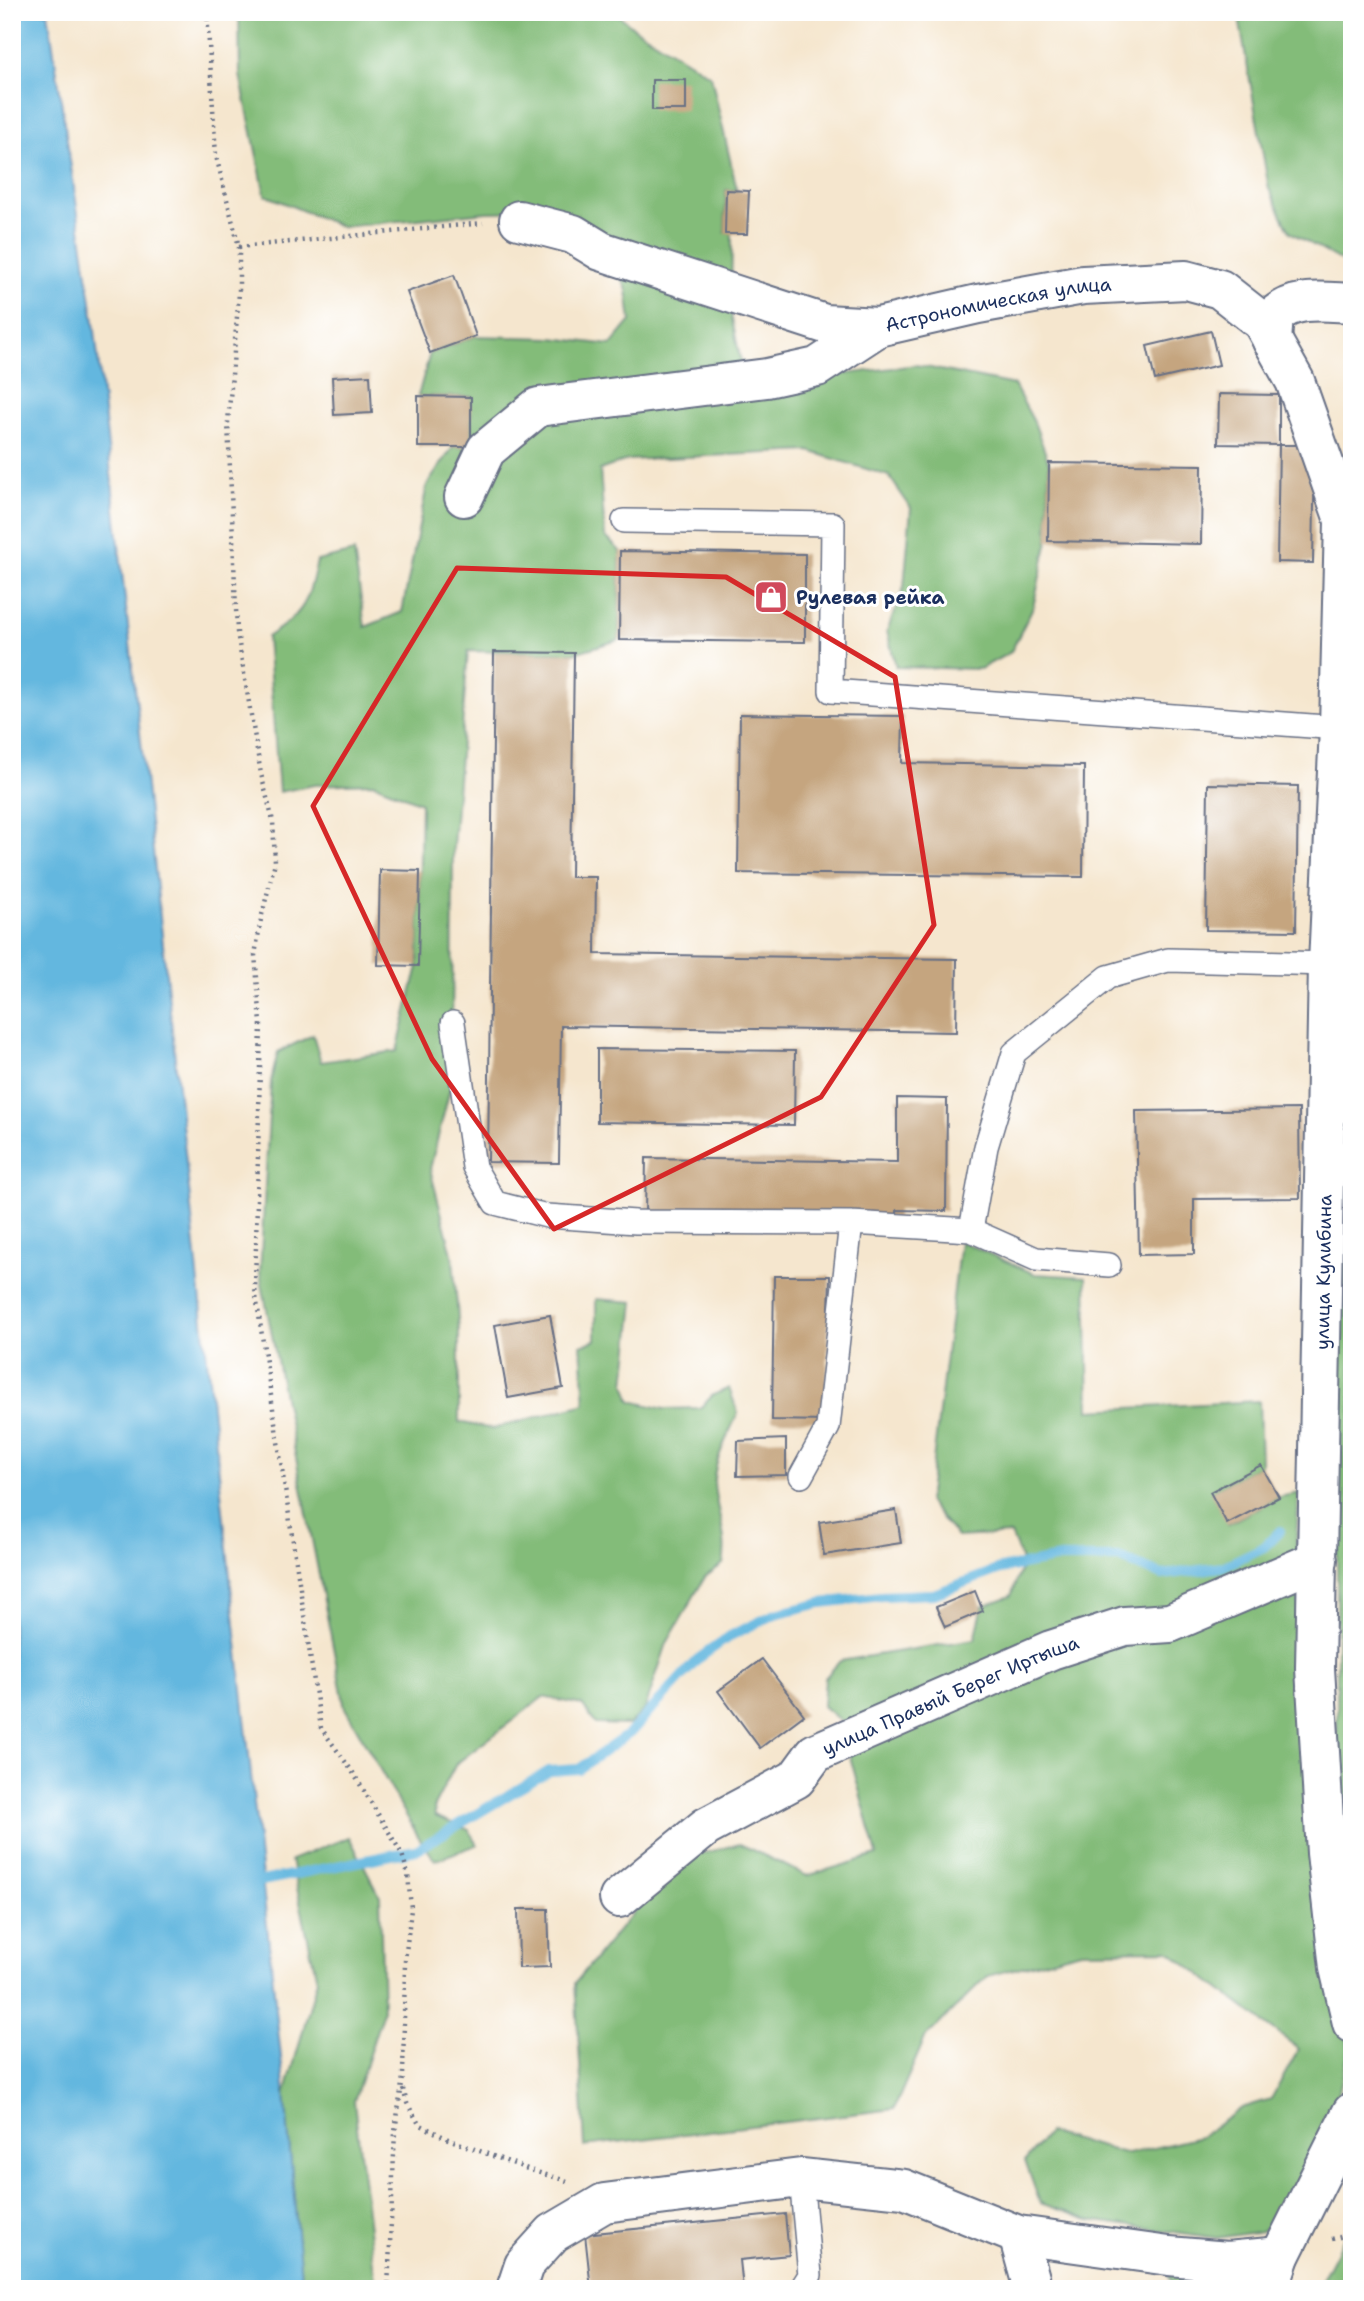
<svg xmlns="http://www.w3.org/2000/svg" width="1364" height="2301" viewBox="0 0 1364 2301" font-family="'Shantell Sans',sans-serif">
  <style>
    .forest { fill: #83bc79; stroke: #4f766c; stroke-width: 2 }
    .water { fill: #63b7df; stroke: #3f739e; stroke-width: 2 }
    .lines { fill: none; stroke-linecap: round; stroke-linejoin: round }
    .stream { stroke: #63b7df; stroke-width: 10 }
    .building { fill: #c5a57f }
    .service-casing { stroke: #676f85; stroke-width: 26 }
    .minor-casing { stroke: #676f85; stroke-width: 42 }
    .path { stroke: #676f85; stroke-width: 4.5; stroke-dasharray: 2 5; stroke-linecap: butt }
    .service { stroke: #fff; stroke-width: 23 }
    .minor { stroke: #fff; stroke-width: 38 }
    .marked { fill: none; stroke: #d62828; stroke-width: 5; stroke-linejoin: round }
    .labels { text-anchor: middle; stroke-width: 6; stroke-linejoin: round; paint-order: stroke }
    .street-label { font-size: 19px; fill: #1b2f5e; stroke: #fff }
    .poi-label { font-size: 19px; font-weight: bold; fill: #1b2f5e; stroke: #fff; text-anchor: start }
  </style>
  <rect width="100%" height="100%" fill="#fff"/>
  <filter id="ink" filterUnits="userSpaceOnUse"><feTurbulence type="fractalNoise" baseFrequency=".0143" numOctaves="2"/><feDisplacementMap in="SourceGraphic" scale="14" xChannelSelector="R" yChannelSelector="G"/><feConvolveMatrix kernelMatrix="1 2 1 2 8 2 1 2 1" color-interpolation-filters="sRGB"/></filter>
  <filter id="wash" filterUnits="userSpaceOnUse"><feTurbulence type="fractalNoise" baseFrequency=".00686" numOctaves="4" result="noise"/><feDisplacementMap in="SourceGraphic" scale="28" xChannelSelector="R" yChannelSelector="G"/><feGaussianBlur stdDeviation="1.57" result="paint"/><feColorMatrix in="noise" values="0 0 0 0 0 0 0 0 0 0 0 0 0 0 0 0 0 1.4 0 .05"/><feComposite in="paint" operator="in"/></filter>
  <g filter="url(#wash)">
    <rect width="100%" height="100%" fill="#f5e6ce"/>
    <!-- forest -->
    <path class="forest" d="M239 12H615L633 27 711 76 737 190H726L725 233 732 234 731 314 740 358 759 385 916 365 1014 385 1034 422 1049 463 1048 541 1033 607 1011 652 980 669 896 667 887 631 904 587 911 508 889 476 809 451 627 460 600 470 605 536 620 551 619 640 574 653 468 651 453 846 452 1081 430 1169 453 1258 459 1330V1422L492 1429 585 1404 581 1345 596 1340V1299L634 1302 625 1384 631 1401 664 1409 700 1408 713 1395 729 1388 738 1413C730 1431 713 1463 714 1482 715 1511 729 1534 723 1564L705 1577 667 1643 645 1709 629 1725 596 1724 582 1705 543 1697 456 1764 434 1806 435 1816 469 1830 477 1845 435 1860 418 1836 345 1708 260 1274 271 1081 278 1052 313 1035 321 1062 397 1051 418 966 421 803 373 783 314 785 279 792 267 637C305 612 307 605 317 561L354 552 365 627 402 612 427 485 453 447H471V397L418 396 430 353 476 336 552 338 611 345 631 321 627 290 604 239 553 211 486 212 342 227 265 195 240 75Z
      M1238 12H1352V263H1345L1290 232 1269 189Z
      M1352 846V1962L1337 1872V1426Z
      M960 1241 1035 1274 1086 1277 1089 1410 1259 1401 1261 1465 1211 1492 1228 1524 1279 1497 1299 1493 1296 1540 1312 1856 1349 2049 1324 2155 1296 2199 1262 2231 1217 2238 1089 2220 1040 2203 1025 2161 1048 2133 1128 2154 1200 2137 1242 2108 1271 2099 1299 2049 1168 1950 1081 1951 988 1976 925 2038 894 2109 585 2146 575 1983 642 1902 668 1862 740 1844 807 1876 877 1855 848 1749 844 1724 823 1706 825 1678 840 1661 975 1639 983 1606 1011 1596 1023 1563 1011 1534 957 1537 928 1502Z
      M349 1837 380 1896 383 2011 354 2101 376 2289H302L285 2095 317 1980 291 1860Z
      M1352 2222V2289H1317Z
      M1167 2271 1232 2274 1250 2282 1252 2289H1176Z"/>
    <!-- water -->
    <path class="water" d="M12 12H48L94 322 150 822 285 2095 302 2289H12Z"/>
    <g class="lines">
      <!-- stream -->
      <path class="stream" d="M262 1881 416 1850 549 1771 579 1769 630 1733 698 1659 730 1636 775 1614 821 1603 881 1596 934 1594 1000 1569 1060 1558H1119L1162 1575 1222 1567 1264 1547 1280 1531"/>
    </g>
    <g id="blocks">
      <!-- building -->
      <path class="building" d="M652 80H686V110H652Z
        M726 190 749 191 747 234H725Z
        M454 275 476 336 430 353 407 292Z
        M1211 331 1219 365 1155 380 1147 346Z
        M370 375 372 413 334 415 332 377Z
        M1219 394 1279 395V445L1218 444Z
        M418 396 471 397V447H418Z
        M1279 445H1315L1313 563 1277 562Z
        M1049 463 1202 465 1201 544 1048 541Z
        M620 551 805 554V642L619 640Z
        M494 652 574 653 571 877H596L595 954 957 959 956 1032 561 1026 559 1163 488 1162Z
        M740 714 903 716 902 763 1084 766 1083 877 738 873Z
        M1208 784 1298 786 1296 931 1206 930Z
        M380 870 420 871 418 966 378 965Z
        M597 1049 795 1051 794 1125 597 1122Z
        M897 1098 947 1099 946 1211 897 1210V1218L645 1215 646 1158 897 1162Z
        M1299 1109 1300 1198 1194 1199V1254L1139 1255 1136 1111Z
        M774 1276H830L826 1421 772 1420Z
        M550 1315 563 1388 508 1398 495 1325Z
        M786 1439V1475L737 1476 738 1441Z
        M1261 1465 1279 1497 1227 1524 1210 1492Z
        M896 1510 901 1543 824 1555 819 1522Z
        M975 1591 983 1611 945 1627 936 1607Z
        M762 1659 804 1715 760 1748 718 1691Z
        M518 1909H548L550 1967 519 1968Z
        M785 2214 789 2255 740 2260 743 2289H591L585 2234Z"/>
    </g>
  </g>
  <g filter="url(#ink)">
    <use href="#blocks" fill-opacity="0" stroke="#676f85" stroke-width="2"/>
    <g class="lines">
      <!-- service casing -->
      <g class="service-casing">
        <path id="service" d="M624 521 833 524 831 691 1339 728
          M453 1023 474 1167 495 1203 547 1216 636 1222 851 1223 971 1230 986 1147 1014 1053 1108 977 1168 960 1328 964
          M971 1230 1036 1259 1109 1265
          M801 1476 828 1427 851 1223
          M801 2178 810 2275 801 2289"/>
      </g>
      <!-- minor casing -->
      <g class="minor-casing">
        <g id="minor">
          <path id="s1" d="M519 220 573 234 601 251 825 324 878 327 978 304 1083 285 1186 280 1220 289 1262 322 1295 381 1344 520 1352 523"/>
          <path d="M1272 341 1274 316C1296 296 1325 302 1352 303"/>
          <path d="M464 497 486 450 538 407 767 378 817 367 878 327"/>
          <path d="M1344 520 1339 728 1328 964 1315 1668 1326 1853 1339 1968 1352 2023"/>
          <path id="s2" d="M619 1898 706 1827 796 1779 815 1753 1051 1650 1125 1626 1170 1623 1318 1560"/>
          <path d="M1018 2235 1033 2289"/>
          <path d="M516 2289 524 2265 553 2233 604 2203 801 2178 904 2189 1018 2235 1169 2256 1228 2261 1280 2256"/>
          <path d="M1269 2289 1280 2256 1352 2112"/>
        </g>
      </g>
      <!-- path -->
      <path class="path" d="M207 12 216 156 239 247V293L228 422 237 632 261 774 273 821 275 862 261 919 255 955 261 1023 255 1289 321 1728 352 1771 402 1854 408 1874 411 1909 405 1961 403 2077 395 2131 388 2289
        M239 247 483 223
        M403 2089 407 2103 419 2124 448 2139 530 2170 567 2181
        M1332 2239 1352 2234"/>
      <!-- service -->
      <use href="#service" class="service"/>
      <!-- minor -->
      <use href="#minor" class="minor"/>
    </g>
  </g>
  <!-- marked area -->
  <path class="marked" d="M457 568 726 577 895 677 934 925 821 1097 554 1229 432 1059 313 806Z"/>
  <!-- icons -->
  <defs>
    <g id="shop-square" transform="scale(1.75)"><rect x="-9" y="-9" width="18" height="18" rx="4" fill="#d1495b" stroke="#fff"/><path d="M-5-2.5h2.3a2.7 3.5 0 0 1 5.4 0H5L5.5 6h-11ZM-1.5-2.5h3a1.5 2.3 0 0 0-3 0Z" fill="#fff"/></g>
  </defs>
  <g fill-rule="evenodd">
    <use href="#shop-square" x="771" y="597"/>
  </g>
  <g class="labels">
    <!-- street labels -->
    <g class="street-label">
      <text dy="7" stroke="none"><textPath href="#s1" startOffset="500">Астрономическая улица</textPath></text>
      <text transform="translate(1323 1272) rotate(-89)" y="7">улица Кулибина</text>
      <text dy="7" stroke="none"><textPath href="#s2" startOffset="394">улица Правый Берег Иртыша</textPath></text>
    </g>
    <!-- poi labels -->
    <g class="poi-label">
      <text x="796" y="604">Рулевая рейка</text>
    </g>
  </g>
  <!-- margin -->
  <rect width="1364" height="2301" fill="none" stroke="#fff" stroke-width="42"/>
</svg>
